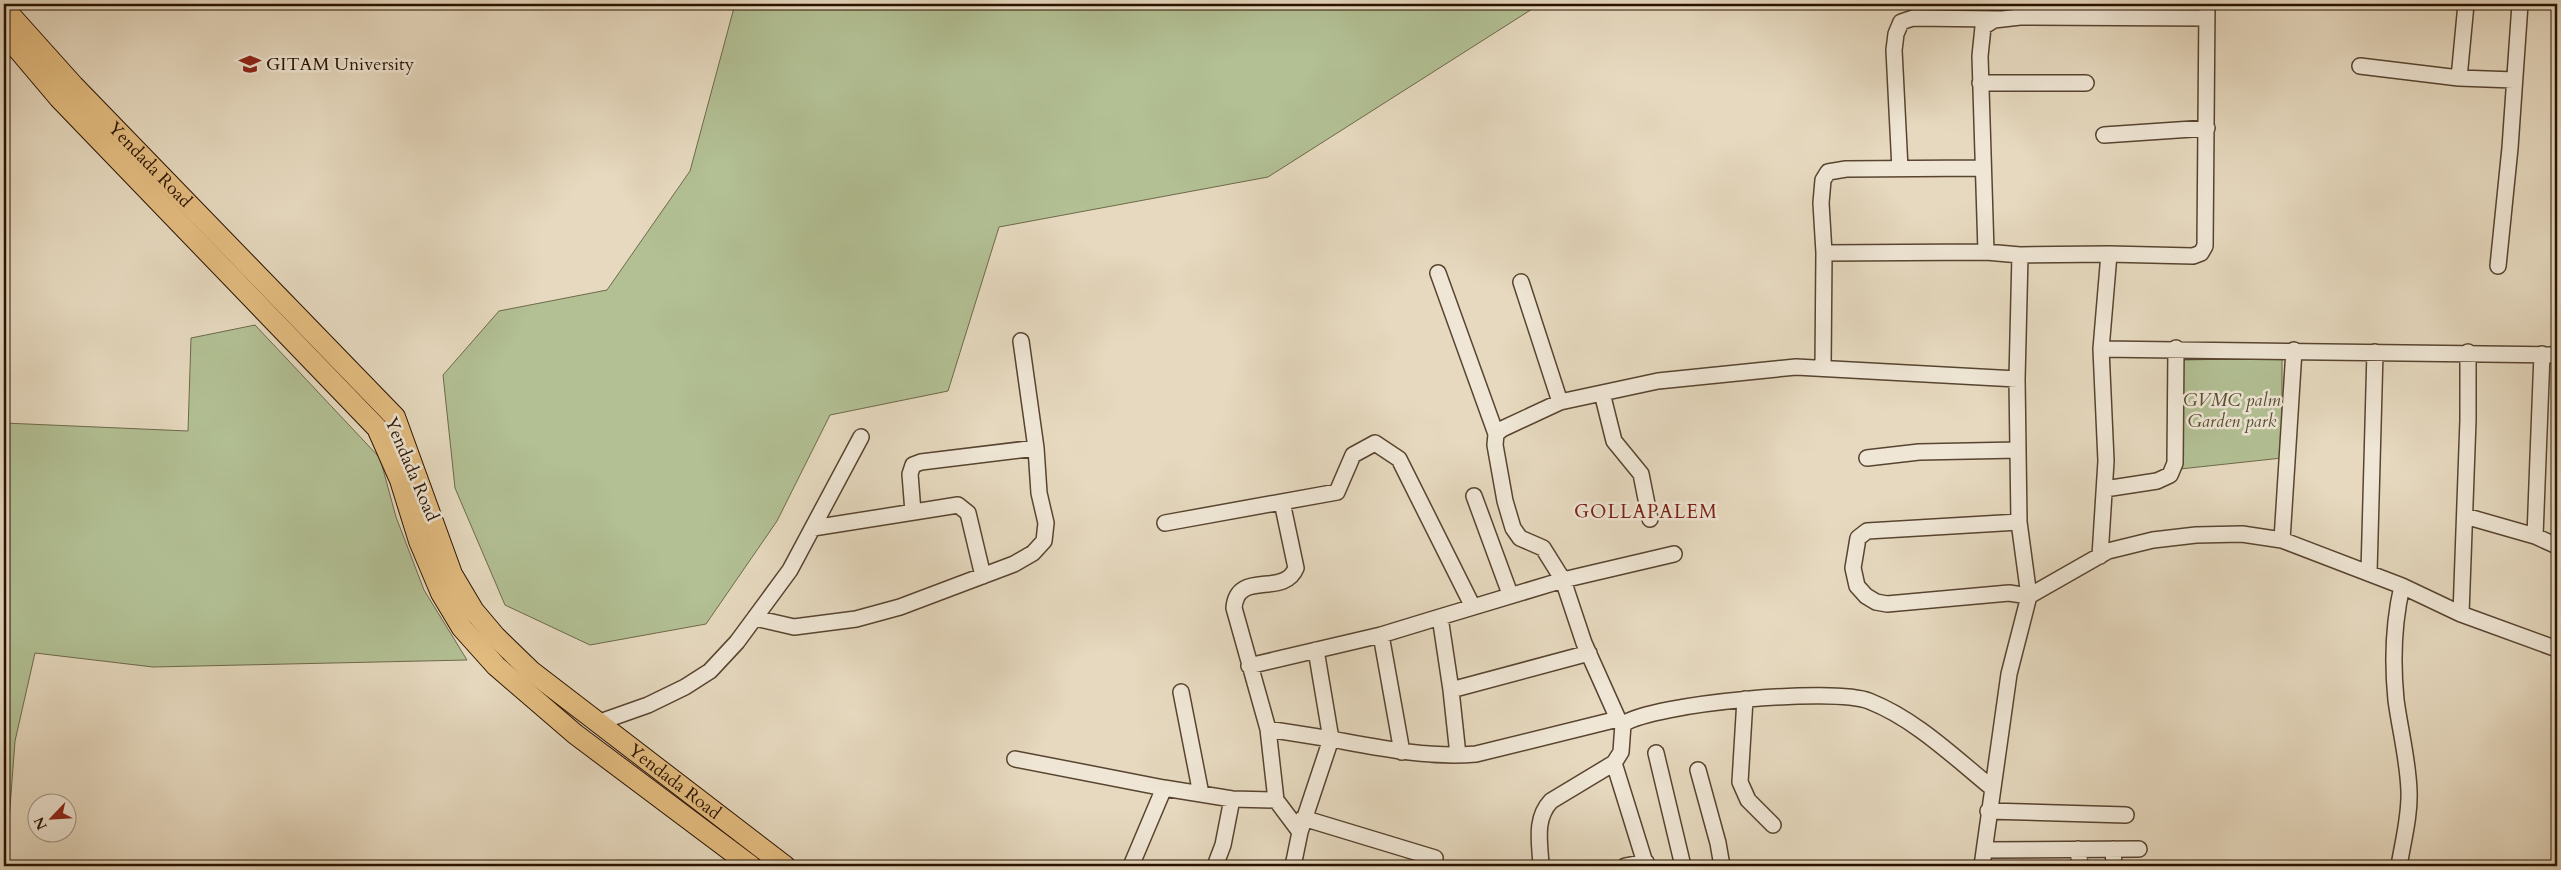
<svg xmlns="http://www.w3.org/2000/svg" width="2561" height="870" viewBox="0 0 2561 870" font-family="Cardo,serif">
  <style>
    .green { fill: #b2c094; stroke: #6d694a }
    .lines { fill: none; stroke-linecap: round; stroke-linejoin: round }
    .minor-casing { stroke: #584430; stroke-width: 18 }
    .major-casing { stroke: #281200; stroke-width: 22 }
    .minor { stroke: #efe6d5; stroke-width: 15 }
    .major { stroke: #e3bc80; stroke-width: 20 }
    .labels { text-anchor: middle; stroke-width: 5; stroke-linejoin: round; paint-order: stroke }
    .poi-label { font-size: 18px; fill: #281200; stroke: #efe6d5; text-anchor: start }
    .street-label { font-size: 18px; fill: #281200; stroke: #efe6d5 }
    .park-label { font-size: 18px; font-style: italic; fill: #584f34; stroke: #efe6d5 }
    .neighbourhood-label { font-size: 19px; letter-spacing: 1px; fill: #7a1f14; stroke: #efe6d5 }
  </style>
  <rect width="100%" height="100%" fill="#e6d9bf"/>
  <filter id="stains"><feTurbulence type="fractalNoise" baseFrequency=".004" numOctaves="4"/><feColorMatrix values="0 0 0 0 .2 0 0 0 0 .09 0 0 0 0 .02 0 0 0 .5 -.17"/></filter>
  <radialGradient id="worn" r=".72"><stop offset=".6" stop-color="#630" stop-opacity="0"/><stop offset="1" stop-color="#630" stop-opacity=".3"/></radialGradient>
  <!-- green -->
  <path class="green" d="M735 4H1540L1268 177 999 227 948 391 830 415 777 521 706 624 590 645 505 605 455 488 443 375 499 311 607 290 690 171Z
    M255 325 380 458 396 517 424 590 467 660 153 667 35 653 15 741 9 821 4 822V423L188 431 191 338Z
    M2282 358V458L2180 469 2183 360Z"/>
  <g class="lines">
    <!-- minor casing -->
    <g class="minor-casing">
      <path id="minor" d="M2207 4 2205 246 2201 253 2193 256 2109 254 2101 349 2557 355
        M2360 66 2459 78 2514 80
        M2459 78 2466 4
        M1980 83H2086
        M2104 135 2207 128
        M1900 169 1894 50 1896 34 1901 22 1913 18 1998 19
        M1986 252 1980 56 1983 27 1994 20 2020 17 2206 18
        M1824 253 1986 252 2020 255
        M2498 266 2510 148 2520 4
        M1438 273 1496 434
        M1521 282 1560 402
        M1823 368 1824 253 1821 203 1823 180 1828 172 1846 169 1983 168
        M1602 393 1614 441 1641 474 1650 519
        M1867 458 1919 452 2018 450
        M2105 489 2157 481 2170 475 2175 463 2176 348
        M1474 496 1510 594
        M1282 502 1296 568C1284 598 1237 569 1234 608L1268 729 1276 800 1300 832 1293 866
        M913 512 910 474 913 465 921 462 1036 448
        M2465 516 2535 536 2557 546
        M2019 522 1867 531 1858 538 1853 568 1857 586 1866 596 1876 602 1887 604 2009 593 2029 596 2019 522 2017 379 2020 255 2109 254
        M1165 523 1337 492 1353 455 1375 443 1399 459 1472 605
        M813 528 958 505 968 513 983 576
        M2535 536 2542 354
        M2282 540 2294 350
        M2100 556 2106 461 2101 349
        M2369 573 2375 352
        M2461 614 2468 420V352
        M755 618 794 627 856 619 900 607 1014 564 1033 553 1044 541 1046 523 1039 493 1036 448 1021 341
        M1316 650 1331 739C1380 748 1427 758 1476 754L1618 719
        M1249 666 1381 635
        M1451 690 1589 653
        M1181 692 1201 794
        M1745 699 1740 782 1748 800 1773 825
        M597 723 648 705 685 687 710 671 737 642 790 570 861 437
        M1623 724 1618 719 1584 643 1563 580 1543 548 1520 538 1513 528 1505 501 1495 445 1496 434 1502 429 1560 402 1658 381 1796 367 2017 379
        M1268 729 1331 739 1300 832
        M1402 752 1381 635 1440 617
        M1656 753 1683 866
        M1458 755 1451 690 1440 617 1563 580 1674 554
        M1015 759 1164 788
        M1614 763 1646 866
        M1698 770 1718 843 1722 866
        M1988 811 2126 815
        M1303 818 1435 858
        M2078 849 2080 866
        M2113 849 2114 866
        M1985 850 2139 849
        M1131 866 1164 788 1232 799 1276 800
        M1215 866 1223 845 1232 799
        M1541 866C1540 843 1534 819 1551 801L1614 763 1621 752 1623 724C1655 703 1834 687 1869 701 1915 719 1954 757 1992 788
        M1625 866 1646 862
        M1982 866 2009 674 2029 596 2108 551 2153 540 2196 535 2242 534 2282 540 2402 586 2461 614 2557 649
        M2399 866C2403 841 2410 816 2409 791 2408 760 2400 730 2396 700 2392 660 2393 625 2402 586"/>
    </g>
    <!-- major casing -->
    <g class="major-casing">
      <g id="major">
        <path id="s1" d="M4 8 74 86 395 417 452 574 474 611 496 637 531 671 785 866"/>
        <path d="M4 33 59 98 377 428 400 480 419 541 441 593 462 628 496 666 575 734 751 866"/>
      </g>
    </g>
    <!-- minor -->
    <use href="#minor" class="minor"/>
    <!-- major -->
    <use href="#major" class="major"/>
  </g>
  <!-- icons -->
  <defs>
    <g id="university-bare" transform="scale(1.725)"><path d="M0-5L7-2L0 1L-7-2ZM-4 1L0 2.5L4 1V4Q0 6-4 4Z" fill="#8f2418" stroke="#efe6d5" stroke-width="2.5" paint-order="stroke"/></g>
  </defs>
  <g fill-rule="evenodd">
    <use href="#university-bare" x="250" y="64"/>
  </g>
  <g class="labels">
    <!-- poi labels -->
    <g class="poi-label">
      <text x="266" y="70">GITAM University</text>
    </g>
    <!-- street labels -->
    <g class="street-label">
      <text dy="6" stroke="none"><textPath href="#s1" startOffset="214">Yendada Road</textPath></text>
      <text transform="translate(412 469) rotate(67)" y="6">Yendada Road</text>
      <text dy="6" stroke="none"><textPath href="#s1" startOffset="1040">Yendada Road</textPath></text>
    </g>
    <!-- park labels -->
    <g class="park-label">
      <text x="2232" y="406">GVMC palm<tspan x="2232" dy="21">Garden park</tspan></text>
    </g>
    <!-- neighbourhood labels -->
    <g class="neighbourhood-label">
      <text x="1646" y="518">GOLLAPALEM</text>
    </g>
  </g>
  <!-- margin -->
  <rect width="2561" height="870" fill="none" stroke="#e6d9bf" stroke-width="20"/>
  <rect x="5" y="5" width="2551" height="860" fill="none" stroke="#281200" stroke-width="2.5"/>
  <rect x="10" y="10" width="2541" height="850" fill="none" stroke="#281200"/>
  <!-- north arrow -->
  <g transform="translate(52 818) rotate(245)"><circle r="24" fill="#efe6d5" stroke="#9f9180"/>
  <path d="M0-4L9 19L0 12L-9 19Z" fill="#8f2418"/>
  <text y="-8" font-size="14" font-weight="bold" text-anchor="middle" fill="#281200">N</text>
  </g>
  <rect width="100%" height="100%" filter="url(#stains)"/>
  <rect width="100%" height="100%" fill="url(#worn)"/>
</svg>
